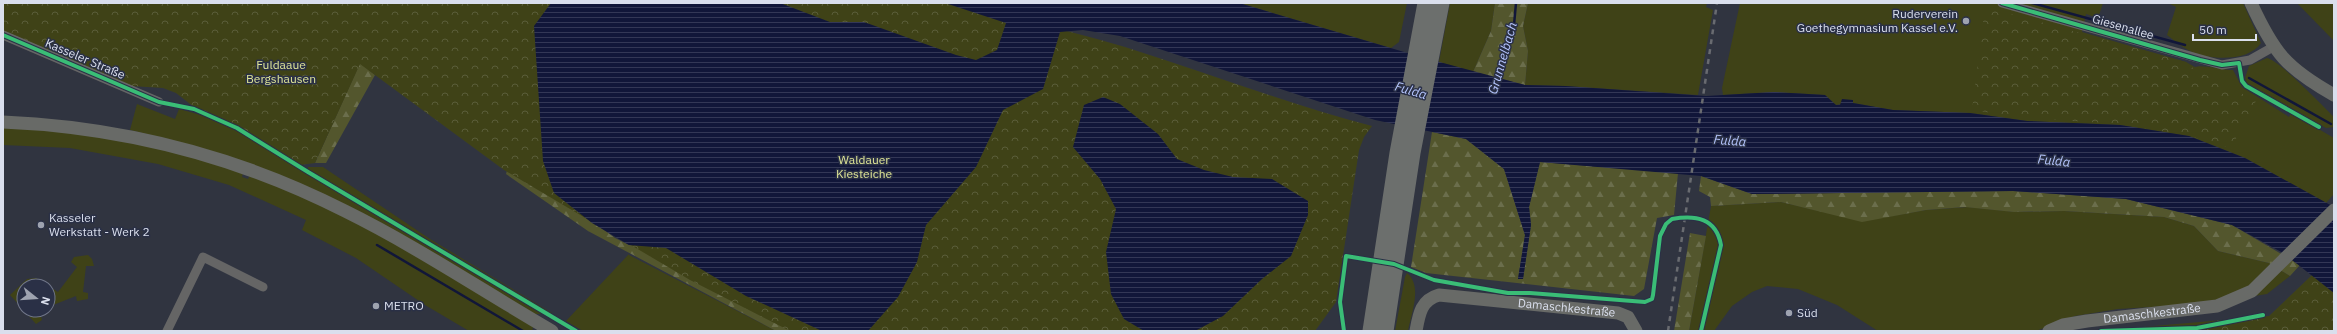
<svg xmlns="http://www.w3.org/2000/svg" width="2337" height="334" viewBox="0 0 2337 334" font-family="'IBM Plex Sans',sans-serif">
  <style>
    .grass { fill: #3f4217 }
    .forest { fill: url(#forest-firs) }
    .park { fill: url(#park-crowns) }
    .water { fill: url(#water-rules) }
    .lines { fill: none; stroke-linecap: round; stroke-linejoin: round }
    .stream { stroke: #111639; stroke-width: 2.5 }
    .street { stroke: #656565; stroke-width: 9 }
    .secondary { stroke: #686a67; stroke-width: 13 }
    .highway { stroke: #6c6f6d; stroke-width: 17 }
    .rail { stroke: #696b70; stroke-width: 2.5; stroke-dasharray: 5 5; stroke-linecap: butt }
    .cycleway-casing { stroke: #2a3046; stroke-width: 6 }
    .cycleway { stroke: #3abd76; stroke-width: 4 }
    .poi-dot { fill: #9ea3b0; stroke: #2a3046; stroke-width: 1.5 }
    .labels { text-anchor: middle; stroke-width: 3; stroke-linejoin: round; paint-order: stroke }
    .poi-label { font-size: 12px; fill: #dadfed; stroke: #2a3046; text-anchor: start }
    .street-label { font-size: 12px; fill: #dadfed; stroke: #2a3046 }
    .park-label { font-size: 12px; fill: #dfe596; stroke: #2a3046 }
    .water-label { font-size: 13px; font-style: italic; fill: #b5c5fd; stroke: #2a3046 }
  </style>
  <defs>
    <pattern id="forest-firs" width="22" height="20" patternUnits="userSpaceOnUse"><rect width="22" height="20" fill="#53562d"/><path d="M5 1l3.5 6h-7zM16 11l3.5 6h-7z" fill="#6b6e4c"/></pattern>
    <pattern id="park-crowns" width="20" height="18" patternUnits="userSpaceOnUse"><rect width="20" height="18" fill="#3f4217"/><path d="M2 6a3 3 0 1 1 6 0M12 15a3 3 0 1 1 6 0" fill="none" stroke="#5a5d39"/></pattern>
    <pattern id="water-rules" width="6" height="5" patternUnits="userSpaceOnUse"><rect width="6" height="5" fill="#111639"/><path d="M0 2.5h6" fill="none" stroke="#333756"/></pattern>
  </defs>
  <rect width="100%" height="100%" fill="#303440"/>
  <!-- grass -->
  <path class="grass" d="M1239 3H1407L1399 42 1391 48Z
    M1450 3H1495L1491 31 1473 72 1439 62Z
    M1528 3H1707L1706 7 1713 10 1698 95 1565 86 1525 85 1528 51 1523 26Z
    M1740 3H2103L2098 18 2086 14 2082 32 2186 62 2195 67C2203 64 2223 70 2233 70L2242 87 2289 117 2291 113 2334 138V194L2326 203 2245 158 2189 136 2120 125 2027 121 1970 113 1893 110 1853 103V101L1836 105 1825 95 1774 92 1723 95 1722 88Z
    M2168 3H2243L2261 43C2248 63 2206 60 2188 50 2180 46 2174 40 2167 35L2176 7Z
    M2297 3H2334V41Z
    M2267 58C2279 60 2323 106 2334 117V127L2326 128 2247 83 2245 78 2249 66Z
    M137 104 175 119 179 109 212 118 236 130 544 314H534L374 220 171 140 130 130Z
    M3 127 69 132 170 150 243 173 242 177 248 179 250 175C351 210 442 272 534 326L532 329 535 331H469L425 305 356 258 302 230 306 220 229 185 158 164 70 148 3 145Z
    M308 167H323L430 239 552 313 550 314 308 170Z
    M1781 202 1862 221 1926 210 1968 207 2016 212 2064 211 2164 217 2194 226 2218 251 2269 263 2290 276 2267 294 2202 304 2118 309 2075 316 2036 331H1878L1837 305 1798 289 1767 286 1752 292 1732 306 1714 331H1689L1711 206Z
    M629 254V255L776 331H583L566 321Z
    M88 255 92 259 94 266H86L83 292 88 293V299L77 301 76 296 48 307V286H24V310H39L42 320 36 324 10 295 27 279 36 278 58 292 77 267 71 262 74 257Z
    M1407 273C1423 286 1411 314 1408 331H1395L1405 277Z"/>
  <!-- forest -->
  <path class="forest" d="M1495 3H1528L1523 26 1528 51 1525 85 1473 72 1491 31Z
    M360 63 375 75 326 163H315Z
    M1432 132 1466 139 1504 169 1525 235 1518 279H1523L1531 225 1529 207 1540 162 1678 173 1674 215 1657 218 1644 289 1634 296 1426 273 1411 267Z
    M516 139 554 193 615 238 629 245 666 248 822 331H776L588 231 506 174Z
    M1701 176 1752 194 2013 191 2126 199 2232 225 2300 265 2290 276 2269 263 2218 251 2194 226 2164 217 2064 211 2014 212 1965 207 1926 210 1862 222 1781 202 1711 206 1710 197 1699 191Z
    M1690 233 1706 236 1689 331H1674Z"/>
  <!-- park -->
  <path class="park" d="M3 3H964C1017 20 1072 31 1125 47 1208 73 1288 104 1372 126L1364 137 1359 150 1336 302 1315 331H790L690 280 504 170 360 64 315 163 300 165 238 126 194 107 176 93 163 88 131 86 3 31Z
    M1985 7 2186 62 2194 69 2256 101 2231 148 2189 136 2120 124 2027 118 1972 110Z
    M2312 275 2334 293V331H2096L2269 316Z"/>
  <!-- water -->
  <path class="water" d="M551 3H780L830 22H864L956 55 976 60 997 50 1006 23 945 3H1239L1421 57 1525 85 1565 86 1706 96 1774 92 1825 95 1836 105H1840L1842 99 1853 100V103L1893 110 1970 113 2027 121 2120 125 2189 136 2245 158 2334 207V293L2283 253 2232 225 2126 199 2013 191 1752 194 1701 176 1540 162 1529 207 1531 225 1523 279H1518L1525 235 1504 169 1466 139 1375 120 1120 36 1083 30 1060 32 1043 89 1003 110 976 167 926 225 917 262 898 297 868 331H822L746 296 666 248 629 245 592 223 554 193 543 161 534 26Z
    M1103 97 1120 104 1158 134 1177 159 1204 170 1233 177 1272 179 1308 201V215L1291 256 1262 279 1223 316 1195 331H1144L1124 319 1111 294 1106 252 1116 209 1100 179 1073 147 1084 105Z"/>
  <g class="lines">
    <!-- stream -->
    <path class="stream" d="M2032 3 2185 45
      M2249 78 2331 124
      M1496 80 1514 25 1516 3
      M377 245 523 331"/>
    <!-- street -->
    <path class="street" d="M2002 3 2222 65 2250 60 2273 47
      M3 35 159 102
      M167 331 203 257 263 287"/>
    <!-- secondary -->
    <g class="secondary">
      <path d="M2251 3C2274 53 2286 68 2334 95"/>
      <path d="M3 122C122 127 239 157 345 211 416 246 483 291 552 331"/>
      <path id="s1" d="M1416 331C1419 314 1421 300 1439 295L1618 313 1628 317 1636 331"/>
      <path id="s2" d="M2049 331 2063 325 2087 321 2217 306 2252 291 2334 210"/>
    </g>
    <!-- highway -->
    <path class="highway" d="M1371 331 1398 153 1426 3
      M1385 331 1412 153 1441 3"/>
    <!-- rail -->
    <path class="rail" d="M1668 331 1717 3"/>
    <!-- cycleway casing -->
    <g class="cycleway-casing">
      <path id="cycleway" d="M2002 3 2200 60 2222 65 2239 63 2242 81 2246 86 2319 127
        M3 35 159 102 194 109 237 128 308 172 576 331
        M1344 331 1340 302 1346 256 1394 264 1434 280 1508 293H1530L1645 302 1652 299 1653 295 1660 236 1666 224 1672 219C1696 215 1716 218 1721 245L1701 331
        M2101 331 2197 328 2263 315"/>
    </g>
    <!-- cycleway -->
    <use href="#cycleway" class="cycleway"/>
  </g>
  <!-- markers -->
  <g class="poi-dot">
    <circle cx="1966" cy="21" r="4"/>
    <circle cx="41" cy="225" r="4"/>
    <circle cx="376" cy="306" r="4"/>
    <circle cx="1789" cy="313" r="4"/>
  </g>
  <g class="labels">
    <!-- poi labels -->
    <g class="poi-label">
      <text x="1958" y="18" text-anchor="end">Ruderverein<tspan x="1958" dy="14">Goethegymnasium Kassel e.V.</tspan></text>
      <text x="49" y="222">Kasseler<tspan x="49" dy="14">Werkstatt - Werk 2</tspan></text>
      <text x="384" y="310">METRO</text>
      <text x="1797" y="317">Süd</text>
    </g>
    <!-- street labels -->
    <g class="street-label">
      <text transform="translate(2123 27) rotate(16)" y="4">Giesenallee</text>
      <text transform="translate(85 59) rotate(23)" y="4">Kasseler Straße</text>
      <text dy="4" stroke="none"><textPath href="#s1" startOffset="174">Damaschkestraße</textPath></text>
      <text dy="4" stroke="none"><textPath href="#s2" startOffset="105">Damaschkestraße</textPath></text>
    </g>
    <!-- park labels -->
    <g class="park-label">
      <text x="281" y="69">Fuldaaue<tspan x="281" dy="14">Bergshausen</tspan></text>
      <text x="864" y="164">Waldauer<tspan x="864" dy="14">Kiesteiche</tspan></text>
    </g>
    <!-- water labels -->
    <g class="water-label">
      <text transform="translate(1502 58) rotate(-74)" y="5">Grunnelbach</text>
      <text transform="translate(1411 90) rotate(17)" y="5">Fulda</text>
      <text transform="translate(1730 140) rotate(5)" y="5">Fulda</text>
      <text transform="translate(2054 160) rotate(6)" y="5">Fulda</text>
    </g>
  </g>
  <!-- border -->
  <rect width="2337" height="334" fill="none" stroke="#dadfed" stroke-width="8"/>
  <!-- north arrow -->
  <g transform="translate(36 298) rotate(107)"><circle r="19" fill="#2a3046" stroke="#707689"/>
  <path d="M0-3L7 15L0 10L-7 15Z" fill="#9ea3b0"/>
  <text y="-6" font-size="11" font-weight="bold" text-anchor="middle" fill="#dadfed">N</text>
  </g>
  <!-- scale -->
  <path d="M2193 34v6h63v-6" fill="none" stroke="#dadfed" stroke-width="2"/>
  <text x="2199" y="34" font-size="12" fill="#dadfed" stroke="#2a3046" stroke-width="3" paint-order="stroke">50 m</text>
</svg>
